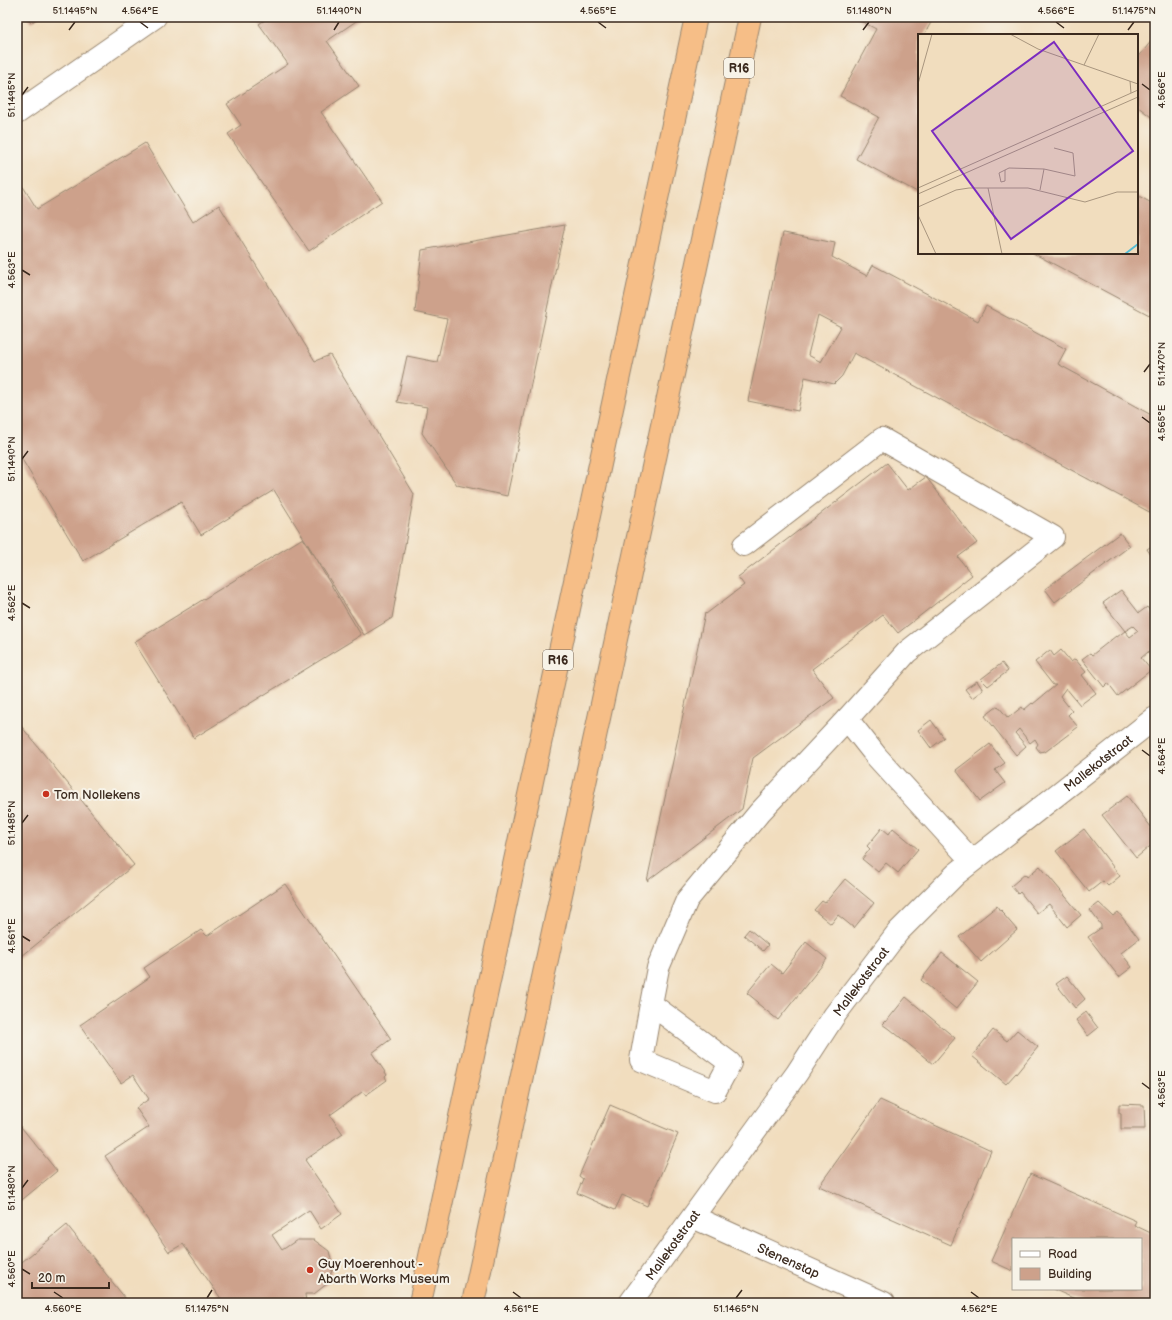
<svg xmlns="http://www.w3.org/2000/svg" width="1172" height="1320" viewBox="0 0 1172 1320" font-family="'Balsamiq Sans',sans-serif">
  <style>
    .building { fill: #cda18b; fill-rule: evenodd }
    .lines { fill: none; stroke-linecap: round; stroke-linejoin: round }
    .minor-casing { stroke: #96846e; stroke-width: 24 }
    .highway-casing { stroke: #96846e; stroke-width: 24 }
    .minor { stroke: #fff; stroke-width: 22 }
    .highway { stroke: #f6be87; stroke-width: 22 }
    .ticks { fill: none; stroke: #3b2a1e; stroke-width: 1.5 }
    .poi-dot { fill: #c8321e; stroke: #f7f3e8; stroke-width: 1.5 }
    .labels { text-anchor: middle; stroke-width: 4; stroke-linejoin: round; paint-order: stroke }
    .shield { fill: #f7f3e8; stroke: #73665b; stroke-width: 1 }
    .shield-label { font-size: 12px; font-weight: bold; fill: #3b2a1e }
    .street-label { font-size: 13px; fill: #3b2a1e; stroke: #f7f3e8 }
    .poi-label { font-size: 13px; fill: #3b2a1e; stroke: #f7f3e8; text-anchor: start }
    .inset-river { fill: none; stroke: #57bdd5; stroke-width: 2 }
    .inset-road { fill: none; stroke: #a8957e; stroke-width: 1 }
    .view { fill: #7b2cbf; fill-opacity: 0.15; stroke: #7b2cbf; stroke-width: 2 }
    .inset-edge { fill: none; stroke: #3b2a1e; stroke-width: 2 }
    .neatline { fill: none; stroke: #3b2a1e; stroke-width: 1.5 }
    .ticks-label { font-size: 10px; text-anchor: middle; fill: #3b2a1e }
  </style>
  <rect width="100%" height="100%" fill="#f7f3e8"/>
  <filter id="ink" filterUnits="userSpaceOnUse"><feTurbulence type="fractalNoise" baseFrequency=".025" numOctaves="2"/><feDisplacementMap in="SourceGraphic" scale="8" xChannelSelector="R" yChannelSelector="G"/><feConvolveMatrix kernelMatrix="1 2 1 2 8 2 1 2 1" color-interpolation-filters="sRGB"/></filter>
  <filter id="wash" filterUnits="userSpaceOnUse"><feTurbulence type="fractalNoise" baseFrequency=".012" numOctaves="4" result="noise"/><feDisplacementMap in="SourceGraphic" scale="16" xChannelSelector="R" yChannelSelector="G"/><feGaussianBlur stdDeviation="0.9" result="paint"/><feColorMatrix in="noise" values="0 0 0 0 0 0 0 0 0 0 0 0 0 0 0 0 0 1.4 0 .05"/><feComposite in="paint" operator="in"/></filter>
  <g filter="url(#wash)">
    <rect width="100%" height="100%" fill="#f1ddbe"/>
    <g id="blocks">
      <!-- building -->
      <path class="building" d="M26 17H39L31 23Z
        M269 17H362L327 41 359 86 321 112 382 201 309 251 228 134 241 125 227 104 288 64 259 24Z
        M858 17H934L924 35H919V193L856 159 879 117 840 96 876 29 857 19Z
        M1152 40 1155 43V120L1137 106V59Z
        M145 143 193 222 219 205 315 361 330 355 414 494 392 618 364 635 274 490 201 535 181 502 83 561 17 451V188L22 185 37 209Z
        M1137 195 1155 205V318L1033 253H1137Z
        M565 225 507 496 457 485 422 433 427 407 397 402 407 356 437 362 447 319 415 312 422 250Z
        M783 233H784L835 243 832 257 867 276 873 265 978 321 986 306 1066 349 1058 364 1155 417V515L854 353 842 376 834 384 805 377 798 411 748 401ZM818 315 841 327 821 362 808 355Z
        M887 463 908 490 926 477 977 543 958 557 972 575 898 633 883 615 812 669 834 698 753 758 742 809 647 881 705 613 706 614 744 585 738 577Z
        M1120 533 1130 546 1055 602 1045 589Z
        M303 538 361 635 194 738 134 642Z
        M1155 544V561L1147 549Z
        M1121 590 1139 613 1147 607 1154 616H1155V646L1141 658 1151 670 1118 696 1108 683 1104 687 1082 659 1090 653 1092 655 1116 636 1117 637 1125 631 1130 637 1138 631 1133 626 1125 631 1103 603Z
        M1050 650 1054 656 1061 650 1071 662 1075 659 1086 672 1082 675 1096 693 1080 705 1066 688 1060 696 1072 711 1068 715 1078 727 1045 752 1044 751 1040 752 1036 747 1038 744 1035 739 1030 743 1019 729 1015 733 1026 746 1016 755 985 716 998 706 1008 718 1022 707 1024 710 1032 703 1033 704 1056 685H1053L1035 662Z
        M1002 663 1008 671 988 686 981 679Z
        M977 681 983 690 972 698 965 689Z
        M931 720 944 738 931 748 918 730Z
        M17 721 134 865 17 960Z
        M990 744 1005 763 995 770 1005 783 980 801 956 770Z
        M1127 796 1155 832V842L1136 858 1102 815Z
        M882 828 889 834 893 828 918 849 898 873 886 863 878 872 862 859 870 849 867 846Z
        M1084 829 1120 876 1108 886 1103 881 1089 892 1056 851Z
        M1040 866 1081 915 1067 927 1049 904 1037 913 1020 892 1018 894 1011 886 1025 874 1027 877Z
        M845 879 874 903 854 928 838 915 831 924 814 910 822 901 825 903Z
        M285 884 391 1039 372 1053 387 1075 385 1077 387 1080 366 1095 362 1092 330 1115 343 1134 305 1160 342 1214 321 1229 309 1210 272 1235 282 1250 297 1240H314L329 1251 333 1267 328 1283 314 1294H305L306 1303H224L183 1244 169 1252 105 1156 149 1127 136 1108 149 1099 133 1075 121 1083 80 1025 150 977 144 968 201 930 207 936Z
        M1099 903 1113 916 1118 912 1139 939 1121 953 1132 967 1119 977 1088 937 1101 928V925L1090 910Z
        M997 906 1000 911 1001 910 1005 914 1004 915 1017 930 981 962 959 937Z
        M749 929 768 945 763 951 744 935Z
        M806 942 827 959 778 1020 757 1003 758 1002 747 993 771 964 782 973Z
        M942 953 978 982 956 1009 921 980Z
        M1067 976 1085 999 1075 1008 1056 984Z
        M906 997 955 1038 933 1064 890 1029H889L882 1024 885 1021 886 1022Z
        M1086 1012 1098 1028 1088 1036 1076 1020Z
        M993 1030 1007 1041 1017 1030 1038 1047 1016 1074V1073L1006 1084 972 1056Z
        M880 1100 991 1151 951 1245 819 1186Z
        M1119 1104 1144 1105 1145 1129H1121V1114L1119 1113Z
        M610 1105 678 1134 647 1206 622 1195 615 1210 577 1193 583 1179 579 1176Z
        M17 1122 57 1171 17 1204Z
        M1030 1174 1136 1221 1134 1225 1155 1235V1303H1084L1053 1289H1141V1239H1013V1271L991 1261Z
        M67 1225 129 1303H17V1266Z"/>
    </g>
  </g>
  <g filter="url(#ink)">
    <use href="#blocks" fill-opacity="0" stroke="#96846e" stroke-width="1"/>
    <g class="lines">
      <!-- minor casing -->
      <g class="minor-casing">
        <g id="minor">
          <path d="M17 113 155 17"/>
          <path d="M744 545 882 439 1053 537 907 652 847 719"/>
          <path d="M651 1004 641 1060 715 1091 730 1063 651 1004 658 968 687 900 759 813 847 719 877 757 972 861"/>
          <path id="s1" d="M693 1217 884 1303"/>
          <path id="s2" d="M630 1303 797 1073 834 1016 898 932 956 874 1155 718"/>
        </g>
      </g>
      <!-- highway casing -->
      <g class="highway-casing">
        <path id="highway" d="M420 1303 696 17
          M473 1303 750 17"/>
      </g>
      <!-- minor -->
      <use href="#minor" class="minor"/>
      <!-- highway -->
      <use href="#highway" class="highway"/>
    </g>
  </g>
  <!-- ticks -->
  <path class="ticks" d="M140 22 148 28M598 22 606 28M1056 22 1064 28M69 30 75 22M334 30 339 22M863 30 869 22M1128 30 1134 22M1142 84 1150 90M22 95 28 87M22 270 30 275M1144 372 1150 364M1142 417 1150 423M22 459 28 451M22 603 30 608M1142 750 1150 756M22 823 28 815M22 936 30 941M1142 1083 1150 1089M22 1188 28 1180M22 1269 30 1274M54 1292 63 1298M513 1292 521 1298M971 1292 979 1298M207 1298 212 1290M736 1298 742 1290"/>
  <!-- markers -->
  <g class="poi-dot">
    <circle cx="46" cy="794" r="4"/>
    <circle cx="310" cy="1270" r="4"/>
  </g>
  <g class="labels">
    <!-- shield labels -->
    <g class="shield">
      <rect x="724" y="58" width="30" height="20" rx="3"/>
      <rect x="543" y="650" width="30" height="20" rx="3"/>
    </g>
    <g class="shield-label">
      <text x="739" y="72">R16</text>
      <text x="558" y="664">R16</text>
    </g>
    <!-- street labels -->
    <g class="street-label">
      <text dy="5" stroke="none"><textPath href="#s2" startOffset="720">Mallekotstraat</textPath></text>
      <text dy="5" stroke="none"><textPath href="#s2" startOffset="396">Mallekotstraat</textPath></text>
      <text dy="5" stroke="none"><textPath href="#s2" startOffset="72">Mallekotstraat</textPath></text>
      <text dy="5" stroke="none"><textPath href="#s1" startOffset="105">Stenenstap</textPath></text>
    </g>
    <!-- poi labels -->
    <g class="poi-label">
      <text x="54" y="799">Tom Nollekens</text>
      <text x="318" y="1268">Guy Moerenhout -<tspan x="318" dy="15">Abarth Works Museum</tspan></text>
    </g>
  </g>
  <!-- overview -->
  <g transform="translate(918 34)">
    <rect width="220" height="220" fill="#f1ddbe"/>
    <path class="inset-river" d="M207 220 220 210"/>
    <path class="inset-road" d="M92 0 120 15 220 50M166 31 181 0M212 47 213 59M0 50 14 0M126 135 157 142 155 119 136 114M87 136 81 139 83 148 87 147V136L91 134 126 135 122 156M0 154 220 56M70 154 84 220M0 160 220 63M0 173 38 156 51 154H110L167 168 199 158H220M0 181 18 220"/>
    <path class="view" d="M136 8 215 117 93 205 14 97Z"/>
    <rect width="220" height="220" class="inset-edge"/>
  </g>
  <!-- margin -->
  <rect width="1172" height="1320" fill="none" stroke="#f7f3e8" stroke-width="44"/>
  <!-- legend -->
  <rect x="1012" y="1238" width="130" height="52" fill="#f7f3e8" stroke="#aca397"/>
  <rect x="1020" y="1251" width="20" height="6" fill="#ffffff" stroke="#aca397"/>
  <text x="1048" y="1258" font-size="12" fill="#3b2a1e">Road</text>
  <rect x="1020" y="1268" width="20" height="12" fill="#cda18b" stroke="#aca397"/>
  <text x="1048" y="1278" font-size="12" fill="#3b2a1e">Building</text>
  <!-- scale -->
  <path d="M32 1282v6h77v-6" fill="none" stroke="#3b2a1e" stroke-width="2"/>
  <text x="38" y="1282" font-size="12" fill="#3b2a1e" stroke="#f7f3e8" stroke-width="3" paint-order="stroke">20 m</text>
  <rect x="22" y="22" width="1128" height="1276" class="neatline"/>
  <g class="ticks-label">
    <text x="75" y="14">51.1495°N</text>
    <text x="140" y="14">4.564°E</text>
    <text x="339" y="14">51.1490°N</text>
    <text x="598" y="14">4.565°E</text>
    <text x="869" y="14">51.1480°N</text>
    <text x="1056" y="14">4.566°E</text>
    <text x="1134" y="14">51.1475°N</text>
    <text transform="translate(1161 90) rotate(-90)" y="4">4.566°E</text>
    <text transform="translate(11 95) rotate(-90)" y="4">51.1495°N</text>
    <text transform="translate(11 270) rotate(-90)" y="4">4.563°E</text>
    <text transform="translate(1161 364) rotate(-90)" y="4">51.1470°N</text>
    <text transform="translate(1161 423) rotate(-90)" y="4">4.565°E</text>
    <text transform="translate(11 459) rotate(-90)" y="4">51.1490°N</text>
    <text transform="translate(11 603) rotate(-90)" y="4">4.562°E</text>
    <text transform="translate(1161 756) rotate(-90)" y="4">4.564°E</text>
    <text transform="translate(11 823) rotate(-90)" y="4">51.1485°N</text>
    <text transform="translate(11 936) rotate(-90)" y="4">4.561°E</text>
    <text transform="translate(1161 1089) rotate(-90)" y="4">4.563°E</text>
    <text transform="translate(11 1188) rotate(-90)" y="4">51.1480°N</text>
    <text transform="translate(11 1269) rotate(-90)" y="4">4.560°E</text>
    <text x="63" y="1312">4.560°E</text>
    <text x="207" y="1312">51.1475°N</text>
    <text x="521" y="1312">4.561°E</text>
    <text x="736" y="1312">51.1465°N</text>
    <text x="979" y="1312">4.562°E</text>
  </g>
</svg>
